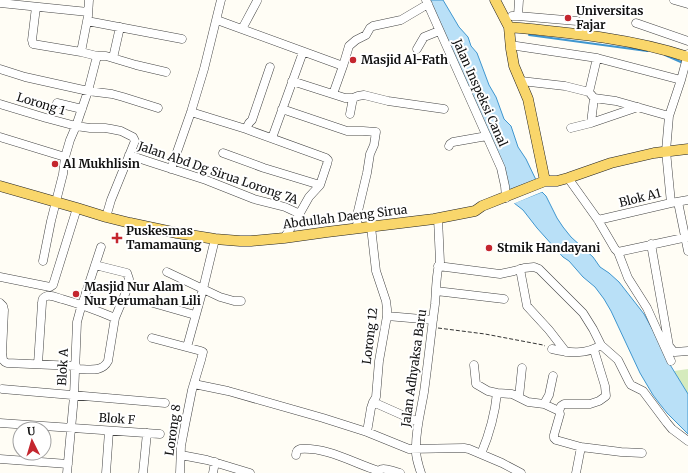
<svg xmlns="http://www.w3.org/2000/svg" width="688" height="473" viewBox="0 0 688 473" font-family="Merriweather,serif">
  <style>
    .green { fill: #d5ebbd }
    .water { fill: #b9e0f7; stroke: #3f96cf }
    .pier { fill: #fffdf5 }
    .lines { fill: none; stroke-linecap: round; stroke-linejoin: round }
    .stream { stroke: #3f96cf; stroke-width: 2 }
    .minor-casing { stroke: #444; stroke-width: 9 }
    .major-casing { stroke: #222; stroke-width: 11 }
    .path { stroke: #333; stroke-width: 1; stroke-dasharray: 4 2; stroke-linecap: butt }
    .minor { stroke: #fff; stroke-width: 8 }
    .major { stroke: #f9d66b; stroke-width: 10 }
    .poi-dot { fill: #c4262e; stroke: #fff; stroke-width: 1.5 }
    .labels { text-anchor: middle; stroke-width: 4; stroke-linejoin: round; paint-order: stroke }
    .poi-label { font-size: 12px; font-weight: bold; fill: #111; stroke: #fff; text-anchor: start }
    .street-label { font-size: 12px; fill: #111; stroke: #fff }
  </style>
  <rect width="100%" height="100%" fill="#fffdf5"/>
  <!-- green -->
  <path class="green" d="M688 369V394L674 371Z"/>
  <!-- water -->
  <path class="water" d="M428 0H443L459 27 468 37 471 46 477 53 489 85 496 97 504 119 511 126 518 147 526 159 537 182 510 193Z
    M542 192 546 196 557 218 563 227 571 237 593 257 600 267 609 273 619 282 644 314 661 345 669 363 688 394V434L667 413 659 403 653 395 640 373 611 311 604 299 595 287 583 277 569 261 563 257 537 228 523 210 514 203Z"/>
  <!-- pier -->
  <path class="pier" d="M541 190 544 191 513 204 514 201Z"/>
  <g class="lines">
    <!-- stream -->
    <path class="stream" d="M529 35 647 51
      M665 55 683 63"/>
    <!-- minor casing -->
    <g class="minor-casing">
      <path id="minor" d="M426 0 501 168 505 186 506 198
        M674 0 688 4
        M0 3 88 12
        M36 7 32 40 33 44 81 52 88 16 89 0
        M512 16H518L519 0
        M518 16 577 21
        M217 20 343 66 333 94
        M87 21 182 39
        M636 23 688 41
        M242 29 257 1
        M510 45 597 58 681 80
        M417 49 424 37 439 31
        M81 52 97 56H106L136 65 166 72
        M113 58 120 27
        M597 58 589 92 594 98 616 101 669 116
        M343 66 349 46 356 40 366 35 370 28 373 26 401 20 428 4
        M0 69 25 77 88 91 112 94 123 97 158 108
        M292 81 345 98H353L358 96 364 95 388 101 444 109
        M521 81 565 86 589 92
        M594 98 591 123 638 107
        M57 103 82 109
        M0 104 46 118 76 126 90 128H105L111 129 121 131 133 137 135 141 111 200 106 217
        M282 109 347 131H363L376 132 374 145 370 154 367 173 358 211 357 228
        M191 112 246 129 326 158 328 160 327 164 320 185 309 197 296 220 284 238
        M350 114 353 98
        M571 128 591 123
        M246 129 249 123 252 120 270 67
        M0 137 65 157
        M272 138 303 52
        M449 146 450 144 453 142 487 136
        M223 153 264 168 320 185
        M129 155 150 162 206 180 254 199 285 207 300 214
        M171 169 191 112 204 69 221 0
        M568 178 598 220 615 249 618 252 688 237
        M678 202 688 251
        M671 203 666 151 669 116 681 80 688 54
        M598 220 671 203 688 200
        M371 227 376 271 386 301 387 309V316L379 361 376 397 373 402 418 422
        M651 244 669 346 674 352H675L688 351
        M618 252 628 278 647 308 671 361
        M43 261 51 221 63 174 65 157 70 140 76 126 88 91 97 56
        M438 266 500 274 514 271 524 268 534 267 539 269 583 313 593 329 601 345C586 355 569 353 552 349
        M520 269 527 306 549 330 566 352
        M167 272 220 297 234 301H241
        M0 277 50 287 53 285 77 208
        M436 291 504 299
        M0 303 3 306 4 310 2 353 3 360 5 362 7 363 76 366
        M153 303 195 315
        M387 316 433 320
        M152 338 201 351 203 352 201 360 192 390 185 425 181 446 180 473
        M601 345 618 360 629 382 631 385 643 391 667 423 672 429 688 441
        M187 347 203 289 215 239
        M38 364 42 303C42 299 43 297 47 296 52 295 58 298 62 299 80 304 98 311 115 318
        M474 365 476 384 488 391 497 393
        M75 369C88 369 102 373 108 361L115 318 128 287 129 279 127 273 95 265
        M194 384 228 391 323 418 367 432 409 449 464 448 469 449 502 463 521 473
        M2 389 165 403
        M519 397 522 368
        M544 404 549 395 553 376
        M559 411 561 406 564 404H590L599 401 606 396 605 386 594 350
        M0 423 160 434
        M367 432 371 408 373 402
        M481 454C489 435 495 414 497 393L512 394 528 402 544 404 559 411 560 414 554 435V438L556 440 581 447 621 452 642 453
        M181 455 207 460 250 473
        M296 455C296 452 297 450 300 449 328 447 353 463 379 471
        M0 459 68 464
        M67 473 74 396 77 322 80 311 101 247
        M106 473 109 431
        M143 473 147 433
        M213 473 215 462
        M378 473C379 472 379 471 380 470 383 467 396 472 400 473
        M421 473C418 464 415 455 416 446 416 428 421 410 424 392 428 363 431 333 435 304 436 294 436 270 440 262L438 218
        M576 473 581 447"/>
    </g>
    <!-- major casing -->
    <g class="major-casing">
      <path id="major" d="M495 0 509 27 511 49 514 66 528 99 545 181
        M509 27C570 33 630 38 688 57
        M0 186 77 208 106 217 130 223 177 233 215 239 240 241H251L284 238 327 232 434 219 475 211 482 206 545 181H557L568 178 611 163 654 153 688 149"/>
    </g>
    <!-- path -->
    <path class="path" d="M438 328 485 334 543 345 545 346"/>
    <!-- minor -->
    <use href="#minor" class="minor"/>
    <!-- major -->
    <use href="#major" class="major"/>
  </g>
  <!-- markers -->
  <g class="poi-dot">
    <circle cx="568" cy="18" r="4"/>
    <circle cx="353" cy="60" r="4"/>
    <circle cx="55" cy="164" r="4"/>
    <path d="M115 232h4v4h4v4h-4v4h-4v-4h-4v-4h4z"/>
    <circle cx="489" cy="248" r="4"/>
    <circle cx="76" cy="294" r="4"/>
  </g>
  <g class="labels">
    <!-- poi labels -->
    <g class="poi-label">
      <text x="576" y="15">Universitas<tspan x="576" dy="14">Fajar</tspan></text>
      <text x="361" y="64">Masjid Al-Fath</text>
      <text x="63" y="168">Al Mukhlisin</text>
      <text x="126" y="235">Puskesmas<tspan x="126" dy="14">Tamamaung</tspan></text>
      <text x="497" y="252">Stmik Handayani</text>
      <text x="84" y="291">Masjid Nur Alam<tspan x="84" dy="14">Nur Perumahan Lili</tspan></text>
    </g>
    <!-- street labels -->
    <g class="street-label">
      <text transform="translate(480 93) rotate(66)" y="4">Jalan Inspeksi Canal</text>
      <text transform="translate(41 104) rotate(17)" y="4">Lorong 1</text>
      <text transform="translate(218 173) rotate(19)" y="4">Jalan Abd Dg Sirua Lorong 7A</text>
      <text transform="translate(640 198) rotate(-14)" y="4">Blok A1</text>
      <text transform="translate(345 217) rotate(-7)" y="4">Abdullah Daeng Sirua</text>
      <text transform="translate(370 336) rotate(-83)" y="4">Lorong 12</text>
      <text transform="translate(63 367) rotate(-87)" y="4">Blok A</text>
      <text transform="translate(414 368) rotate(-82)" y="4">Jalan Adhyaksa Baru</text>
      <text transform="translate(117 419) rotate(4)" y="4">Blok F</text>
      <text transform="translate(173 430) rotate(-82)" y="4">Lorong 8</text>
    </g>
  </g>
  <!-- north arrow -->
  <g transform="translate(32 441) rotate(355)"><circle r="19" fill="#ffffff" stroke="#a0a0a0"/>
  <path d="M0-3L7 15L0 10L-7 15Z" fill="#c4262e"/>
  <text y="-6" font-size="11" font-weight="bold" text-anchor="middle" fill="#111111">U</text>
  </g>
</svg>
